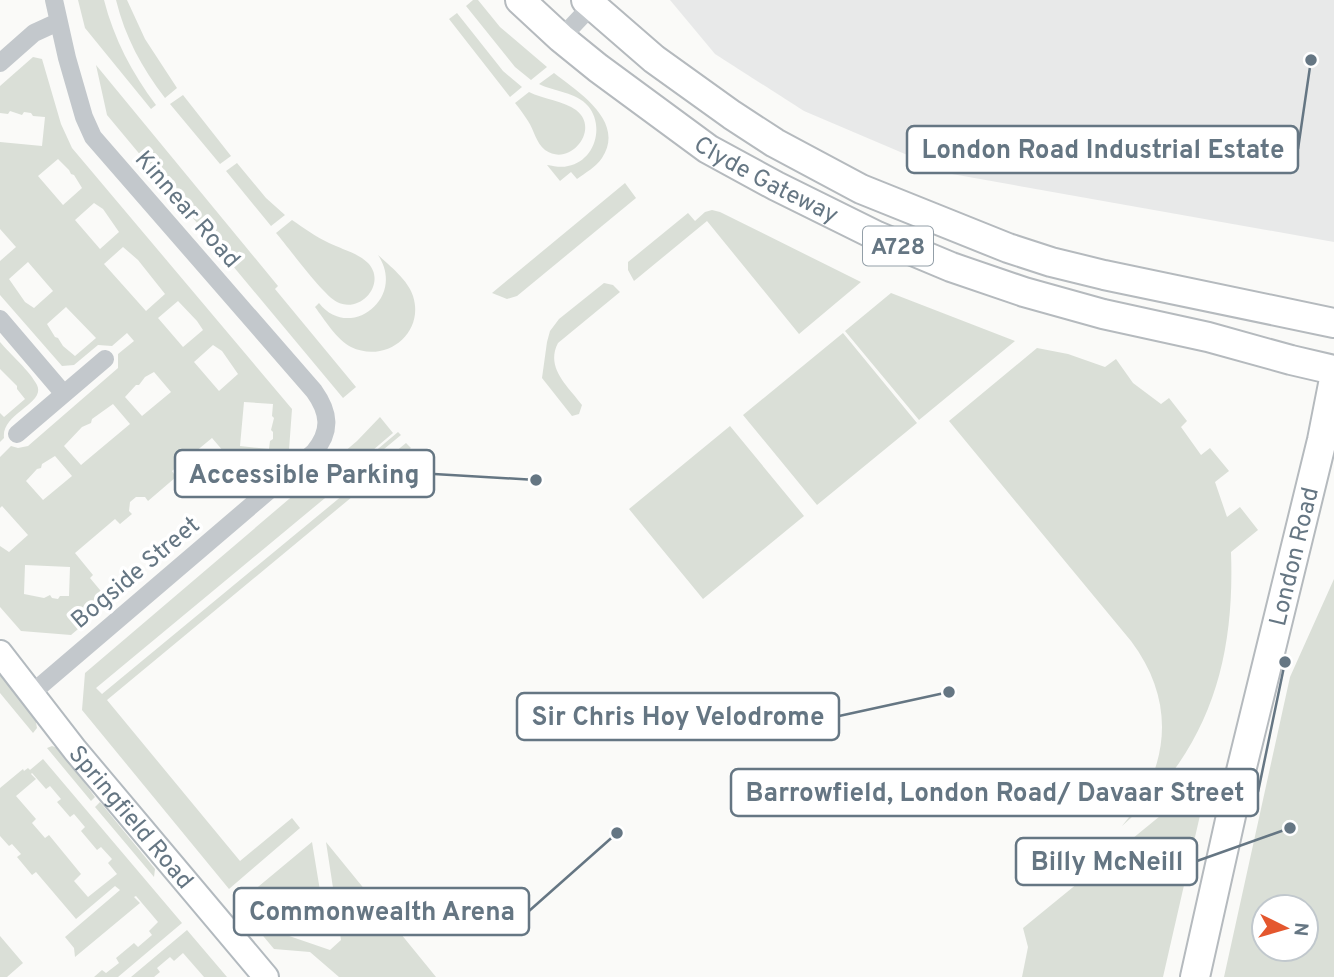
<svg xmlns="http://www.w3.org/2000/svg" width="1334" height="977" viewBox="0 0 1334 977" font-family="Overpass,sans-serif">
  <style>
    .built { fill: #e8e9e9 }
    .green { fill: #dadfd7; fill-rule: evenodd }
    .lines { fill: none; stroke-linecap: round; stroke-linejoin: round }
    .secondary-casing { stroke: #b3babf; stroke-width: 28 }
    .primary-casing { stroke: #b5babe; stroke-width: 32 }
    .street { stroke: #c3c8cc; stroke-width: 18 }
    .secondary { stroke: #fff; stroke-width: 24 }
    .primary { stroke: #fff; stroke-width: 28 }
    .labels { text-anchor: middle; stroke-width: 7; stroke-linejoin: round; paint-order: stroke }
    .shield { fill: #fff; stroke: #939fa8; stroke-width: 2 }
    .shield-label { font-size: 23px; font-weight: bold; fill: #657683 }
    .street-label { font-size: 24px; fill: #657683; stroke: #fff }
    .leader { fill: none; stroke: #657683; stroke-width: 2.5 }
    .callout-dot { fill: #657683; stroke: #fff; stroke-width: 2.5 }
    .callout { fill: #fff; stroke: #657683; stroke-width: 2.5 }
    .callout-label { font-size: 26px; text-anchor: middle; font-weight: bold; fill: #657683 }
  </style>
  <rect width="100%" height="100%" fill="#fafaf8"/>
  <!-- built -->
  <path class="built" d="M670 0H1334V242L952 174 804 111 715 54Z"/>
  <!-- green -->
  <path class="green" d="M78 0H104C114 39 132 73 156 105L151 109 85 28Z
    M116 0H127L145 39 177 88 165 98C142 68 125 37 116 0Z
    M473 0H478L500 27 547 67 531 80 515 67 466 6Z
    M457 13 503 71 522 87 510 97 449 19Z
    M33 57 42 59 61 124 72 148 292 409 289 450 254 479 235 456 230 459 212 438 172 471 176 477 148 501 145 497H136L130 502 129 511 132 514 120 524 115 519 75 553 93 575 90 578 110 602 71 635 21 631 0 607V546L9 552 28 535 2 506 0 508V457L11 446 18 448 28 446 118 368V354L134 341 127 333 112 346 98 345 74 365 62 366 0 295V261L16 247 0 229V142L42 146 45 117 33 116 31 113 24 112 22 115 10 111 8 114 0 113V86ZM58 159 69 170 71 174 74 175 82 188 63 205 38 176ZM94 203 103 209 119 232 100 249 75 220ZM123 247 138 260 165 294 146 311 104 264ZM28 262 53 291 34 308 25 302 9 279ZM178 301 197 321 203 330 183 347 158 318ZM66 307 96 338 75 356 63 346 58 338 55 337 47 324ZM213 345 222 351 238 374 219 391 194 362ZM154 372 171 392 142 416 125 397 136 385H139L145 377ZM244 402 273 404 272 416 274 418 271 430 273 432V439L270 441 269 449 240 446ZM113 404 130 424 81 465 64 446 82 427 91 423 92 419ZM55 456 72 476 43 500 26 481 37 469 41 468 42 464ZM25 565 70 567 69 596H60L58 599 52 598 50 595 44 598 24 594Z
    M96 65 278 286 275 289 356 387 343 398 107 115Z
    M554 73C578 92 626 121 602 158 596 167 585 173 577 179L571 172 560 181 547 165C554 166 561 168 568 166 595 161 605 126 588 106 576 92 555 92 539 84Z
    M529 92C543 99 564 101 576 110 601 129 570 168 545 150 536 143 534 130 528 121 524 115 520 109 515 103Z
    M183 95 231 156 220 164 170 104Z
    M237 163 266 198 285 215 271 226 226 171Z
    M625 183 636 198 517 296 507 299 492 293Z
    M712 210 720 212 861 282 799 334 707 221 634 281 628 270V262L688 213 695 221 705 212Z
    M292 220C304 228 316 237 329 243 341 249 358 253 368 263 387 283 361 314 337 302 323 295 289 248 276 233Z
    M378 255C390 266 408 280 413 296 425 333 386 364 351 347 337 340 324 319 315 307L319 303C349 342 407 298 378 255Z
    M604 283 613 285 620 292 558 343C545 368 568 386 582 405L579 414 572 416 542 378 547 342 550 331 559 319Z
    M891 293 1015 341 919 420 845 331Z
    M843 333 917 423 817 505 743 415Z
    M0 342C10 354 30 371 37 385 46 404 1 413 4 438L0 442V413L4 417 25 399 17 389V386L0 369Z
    M1037 348 1068 354 1105 367 1116 359 1133 383 1161 404 1169 398 1187 421 1181 427 1201 455 1210 448 1229 471 1215 482 1227 517 1240 507 1258 530 1231 552C1235 662 1209 751 1122 826 1170 769 1177 702 1131 641L949 421Z
    M380 417 393 433 359 462 360 464 398 432 401 435 96 688 102 694 406 443 411 448 107 700 240 861 292 818 300 828 229 889 82 710 85 673 357 441Z
    M730 426 804 516 703 599 629 509Z
    M1334 579V977H1224L1290 677ZM1264 907H1306V949H1264Z
    M0 673 35 717 37 728 33 733 0 693Z
    M52 746 60 749 95 797 91 801 47 748Z
    M43 759 182 923 118 977H94L102 970 106 973 119 963 116 958 134 943 138 947 152 935 149 931 158 922 136 896 134 897 140 903 75 957 74 948 65 937 120 890 115 886 76 919 36 872 32 875 17 857 21 854 12 844 9 846 0 836V788L23 769 24 771 28 768 30 770ZM32 773 46 789 50 786 61 799 57 802 70 817 74 814 85 827 81 831 97 850 101 847 112 859 108 863 117 874 88 897 74 881 81 874 49 835 45 838 32 823 36 819 16 796 36 779 31 774Z
    M1209 776 1163 977H1022L1028 947 1023 928Z
    M100 802 155 869 154 877 95 807Z
    M312 842 326 927 322 931 265 913 260 907 241 901Z
    M326 842 436 977H339L310 952 274 949 259 931 260 926 330 950 341 940Z
    M187 930 227 977H204L183 953 174 961 170 957 157 968 160 972 154 977H131Z
    M0 936 23 963 7 977H0Z"/>
  <g class="lines">
    <!-- secondary casing -->
    <g class="secondary-casing">
      <g id="secondary">
        <path id="s1" d="M0 653 75 750 266 977"/>
      </g>
    </g>
    <!-- primary casing -->
    <g class="primary-casing">
      <g id="primary">
        <path id="s2" d="M520 0 561 38 598 68 708 149 776 186 877 236 951 267 1024 292 1103 314 1208 337 1291 360 1334 370"/>
        <path d="M586 0 654 59 732 115 775 143 861 189 1008 248 1051 262 1104 275 1334 323"/>
        <path id="s3" d="M1195 977 1241 771 1322 440 1334 379"/>
      </g>
    </g>
    <!-- street -->
    <path class="street" d="M561 38 597 0
      M0 63 34 33 58 22
      M0 319 64 394
      M17 434 105 359
      M32 693 314 452C332 431 329 412 314 391L93 137 84 117 67 58 54 0"/>
    <!-- secondary -->
    <use href="#secondary" class="secondary"/>
    <!-- primary -->
    <use href="#primary" class="primary"/>
  </g>
  <g class="labels">
    <!-- shield labels -->
    <rect class="shield" x="863" y="226.5" width="70" height="39" rx="5"/>
    <g class="shield-label">
      <text x="898" y="254">A728</text>
    </g>
    <!-- street labels -->
    <g class="street-label">
      <text dy="8" stroke="none"><textPath href="#s2" startOffset="306">Clyde Gateway</textPath></text>
      <text transform="translate(188 209) rotate(49)" y="8">Kinnear Road</text>
      <text dy="8" stroke="none"><textPath href="#s3" startOffset="432">London Road</textPath></text>
      <text transform="translate(135 572) rotate(-40)" y="8">Bogside Street</text>
      <text dy="8" stroke="none"><textPath href="#s1" startOffset="210">Springfield Road</textPath></text>
    </g>
  </g>
  <!-- callouts -->
  <path class="leader" d="M1311 60L1298 149M536 480L434 474M949 692L839 716M1285 662L1258 792M1290 828L1197 861M617 833L529 911"/>
  <g class="callout-dot">
    <circle cx="1311" cy="60" r="7"/>
    <circle cx="536" cy="480" r="7"/>
    <circle cx="949" cy="692" r="7"/>
    <circle cx="1285" cy="662" r="7"/>
    <circle cx="1290" cy="828" r="7"/>
    <circle cx="617" cy="833" r="7"/>
  </g>
  <g class="callout">
    <rect x="907" y="126" width="391" height="47" rx="7"/>
    <rect x="175" y="450" width="259" height="47" rx="7"/>
    <rect x="517" y="693" width="322" height="47" rx="7"/>
    <rect x="731" y="769" width="527" height="47" rx="7"/>
    <rect x="1016" y="838" width="181" height="47" rx="7"/>
    <rect x="234" y="888" width="295" height="47" rx="7"/>
  </g>
  <g class="callout-label">
    <text x="1103" y="158">London Road Industrial Estate</text>
    <text x="304" y="483">Accessible Parking</text>
    <text x="678" y="725">Sir Chris Hoy Velodrome</text>
    <text x="995" y="801">Barrowfield, London Road/ Davaar Street</text>
    <text x="1107" y="870">Billy McNeill</text>
    <text x="382" y="920">Commonwealth Arena</text>
  </g>
  <!-- north arrow -->
  <g transform="translate(1285 928) rotate(95)"><circle r="33" fill="#ffffff" stroke="#c1c8cd" stroke-width="2"/>
  <path d="M0-5L12 26L0 18L-12 26Z" fill="#e4572e"/>
  <text y="-10" font-size="19" font-weight="bold" text-anchor="middle" fill="#657683">N</text>
  </g>
</svg>
